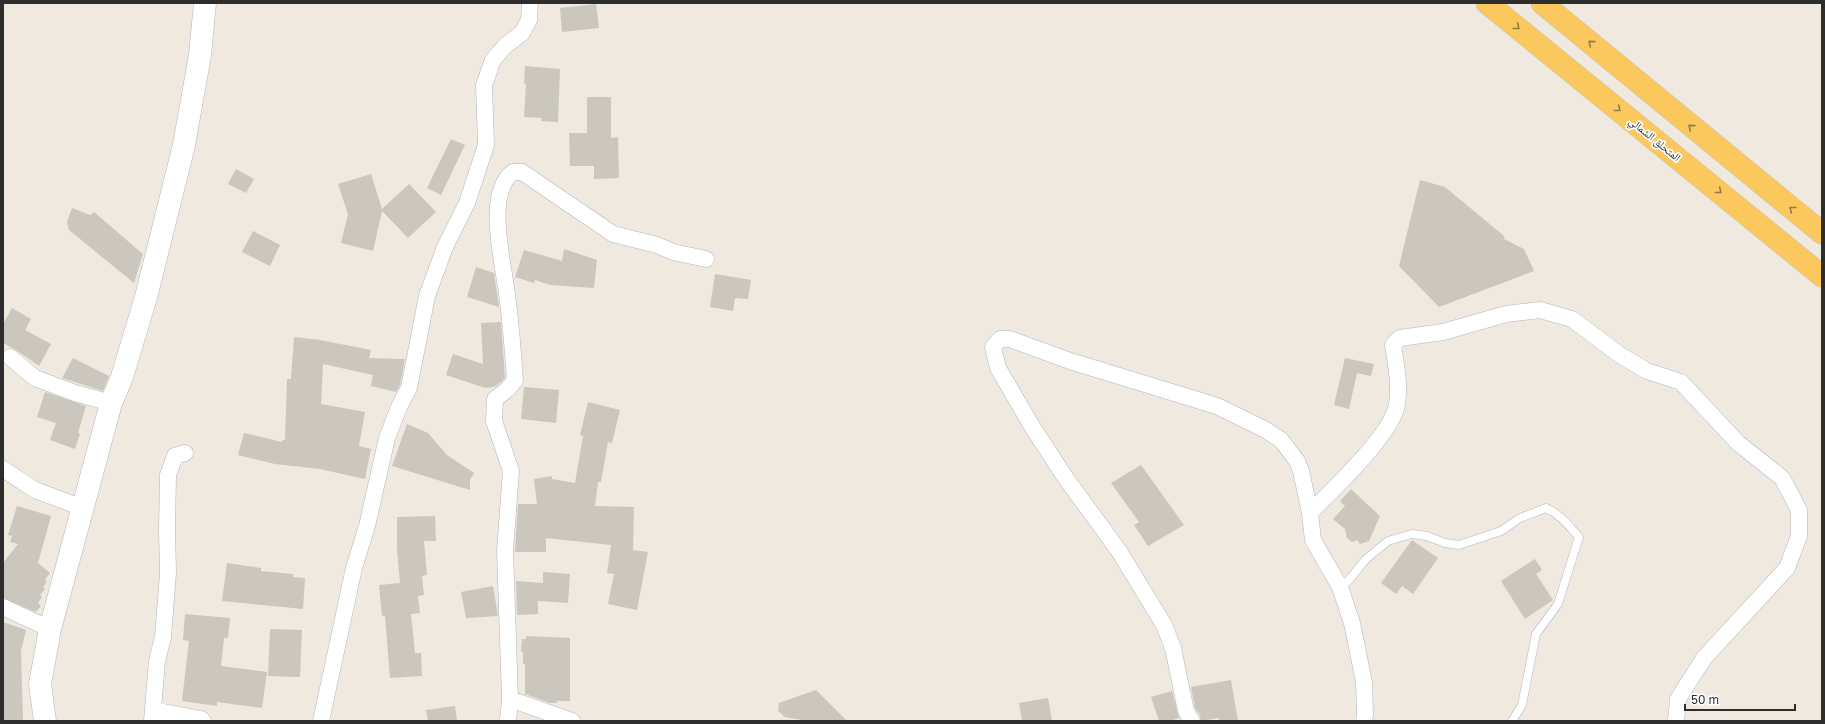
<svg xmlns="http://www.w3.org/2000/svg" width="1825" height="724" viewBox="0 0 1825 724" font-family="'Golos Text','Noto Naskh Arabic',sans-serif">
  <style>
    .building { fill: #cbc7be }
    .lines { fill: none; stroke-linecap: round; stroke-linejoin: round }
    .service-casing { stroke: #b3b4c1; stroke-width: 9 }
    .minor-casing { stroke: #b3b4c1; stroke-width: 17 }
    .secondary-casing { stroke: #b3b4c1; stroke-width: 23 }
    .trunk-casing { stroke: #c8c8c8; stroke-width: 23 }
    .service { stroke: #fff; stroke-width: 8 }
    .minor { stroke: #fff; stroke-width: 16 }
    .secondary { stroke: #fff; stroke-width: 22 }
    .trunk { stroke: #fac85c; stroke-width: 22 }
    .oneway { stroke: #947a44 }
    .labels { text-anchor: middle; stroke-width: 3.5; stroke-linejoin: round; paint-order: stroke }
    .street-label { font-size: 11px; fill: #2d2d2d; stroke: #fff }
  </style>
  <rect width="100%" height="100%" fill="#efe9df"/>
  <!-- building -->
  <path class="building" d="M596 4 599 28 562 32 560 8Z
    M525 66 560 69 558 122 541 121 542 118 524 117 526 84 524 83Z
    M587 97H611V138L618 137 619 178 594 179V166H570L569 133H587Z
    M451 139 465 145 441 195 427 188Z
    M236 169 254 179 246 193 228 184Z
    M371 174 382 209 409 184 436 212 408 238 382 211 373 251 341 243 348 214 338 184Z
    M1420 180 1445 187 1504 236V239L1524 249 1534 271 1439 307 1399 266Z
    M72 208 90 215 94 212 143 254 134 283 69 230 67 222Z
    M253 231 280 245 270 266 242 252Z
    M564 249 597 260 594 288 550 285 535 280 534 283 515 277 524 250 562 261Z
    M476 267 494 273 499 307 467 297Z
    M715 274 751 280 748 299 735 298 733 311 710 307Z
    M12 308 31 319 25 330 51 344 39 366 16 350 3 343V324Z
    M501 322 505 378 501 382 494 387 485 388 446 375 453 354 483 364 481 323Z
    M294 337 320 340 371 350 369 358 405 359 400 385 396 392 371 386 373 375 323 364 321 404 365 412 359 446 371 449 365 479 320 469 275 464 238 455 244 433 282 442V440H285L287 379H291Z
    M73 358 109 376 103 391 62 378Z
    M1345 358 1374 364 1371 376 1357 373 1349 409 1334 405Z
    M524 387 559 390 556 423 521 419Z
    M45 392 86 406 78 433 80 434 75 449 50 440 56 423 37 417Z
    M588 402 620 410 612 443 608 442 601 482H598L595 506 634 507 633 550 648 552 637 610 608 604 614 574 607 573 611 545 546 538V552H515L518 504H537L534 479 552 476V479L575 483 583 436 580 435Z
    M407 424 428 433 447 455 474 473 470 480V490L392 466Z
    M1141 465 1184 525 1148 546 1134 525 1139 522 1111 483Z
    M1351 489 1380 516 1369 541 1360 544 1357 540 1352 542 1347 538 1345 529 1333 519 1345 506 1340 501Z
    M17 506 51 516 38 563 50 573 45 580 47 581 43 587 45 589 40 595 42 597 38 603 41 606 36 612 3 598V563L18 544 10 542 12 536 8 535Z
    M435 516 436 541H424L427 575 422 576 424 595 418 596 420 613 411 614 415 653H421L422 676 390 678 385 616H382L379 585 400 583 397 549V517Z
    M1412 540 1438 558 1413 594 1402 586 1396 594 1381 583Z
    M1535 559 1542 570 1536 574 1553 600 1525 619 1501 581Z
    M227 563 261 568V571L293 574V577L305 578 303 609 222 601Z
    M543 572 570 574 568 603 538 601V614L517 615 516 581 543 583Z
    M493 586 498 616 466 618 461 592Z
    M185 614 230 618 228 638H224L221 666 267 672 262 708 217 702V706L182 701 189 641 183 640Z
    M3 622 26 630 21 651 23 721H3Z
    M270 629 302 630 300 677 268 676Z
    M526 636 570 638V701H557V703H550L525 694V664H523V652H521L522 639H526Z
    M1231 680 1238 721H1219V718L1201 721 1199 712 1198 713 1195 708 1191 687Z
    M816 690 847 721H808L785 717 778 711 779 703Z
    M1172 691 1179 718 1170 721H1159L1151 697Z
    M1048 698 1052 721H1022L1019 703Z
    M455 706 457 721H428L426 710Z"/>
  <g class="lines">
    <!-- service casing -->
    <g class="service-casing">
      <path id="service" d="M1340 587 1349 580 1366 559 1388 541 1412 534 1427 536 1445 543 1459 545 1501 531 1520 518 1546 508C1560 514 1569 526 1579 537L1558 604 1536 634 1522 705 1512 721"/>
    </g>
    <!-- minor casing -->
    <g class="minor-casing">
      <path id="minor" d="M10 357 35 378 75 393 111 403
        M3 469 35 490 83 508
        M1310 513C1332 490 1393 434 1397 404 1400 385 1396 364 1393 345L1400 338 1443 332 1506 314 1540 310 1572 319 1620 355 1647 371 1681 382 1738 443 1782 478 1799 510V536L1787 568 1704 658 1678 699 1676 721
        M3 607 50 629
        M510 699 572 721
        M153 710 201 719 203 721
        M152 721 157 661 163 637 168 573 167 530 168 475 175 456 185 453
        M321 721 354 568 367 526 387 438 399 407 409 388 427 296 445 247 467 203 486 145 484 85 493 60 506 45 522 33 529 20 530 3
        M508 721 510 699 505 551 511 471 494 421 495 399 508 389 515 380C513 352 511 323 507 295 504 264 484 194 513 172H522L613 234 657 245 673 252 706 259
        M1192 721 1186 711 1173 648 1164 625 1119 551 1067 480 1033 428 998 368 993 347 1000 339H1010L1070 361 1217 406 1264 429 1281 440 1297 461 1301 471 1310 513 1313 540 1340 587 1352 623 1364 682 1365 715 1364 721"/>
    </g>
    <!-- secondary casing -->
    <g class="secondary-casing">
      <path id="secondary" d="M45 721 40 684 50 629 111 403 122 377 146 297 184 145 200 55 205 3"/>
    </g>
    <!-- trunk casing -->
    <g class="trunk-casing">
      <path id="trunk" d="M1487 3 1822 276
        M1542 3 1822 233"/>
    </g>
    <!-- service -->
    <use href="#service" class="service"/>
    <!-- minor -->
    <use href="#minor" class="minor"/>
    <!-- secondary -->
    <use href="#secondary" class="secondary"/>
    <!-- trunk -->
    <use href="#trunk" class="trunk"/>
  </g>
  <!-- one-way arrows -->
  <defs><path id="oneway-chevron" d="M-2-3.5L2.5 0L-2 3.5" fill="none" stroke-width="1.6" stroke-linecap="round" stroke-linejoin="round"/></defs>
  <g class="oneway">
    <use href="#oneway-chevron" transform="translate(1517 27) rotate(39)"/>
    <use href="#oneway-chevron" transform="translate(1591 43) rotate(-140)"/>
    <use href="#oneway-chevron" transform="translate(1618 109) rotate(39)"/>
    <use href="#oneway-chevron" transform="translate(1691 127) rotate(-140)"/>
    <use href="#oneway-chevron" transform="translate(1719 191) rotate(39)"/>
    <use href="#oneway-chevron" transform="translate(1792 209) rotate(-141)"/>
  </g>
  <g class="labels">
    <!-- street labels -->
    <g class="street-label">
      <text transform="translate(1655 139) rotate(39)" y="4">المتحلق الشمالي</text>
    </g>
  </g>
  <!-- border -->
  <rect width="1825" height="724" fill="none" stroke="#2d2d2d" stroke-width="8"/>
  <!-- scale -->
  <path d="M1685 704v6h110v-6" fill="none" stroke="#2d2d2d" stroke-width="2"/>
  <text x="1691" y="704" font-size="12" fill="#2d2d2d" stroke="#ffffff" stroke-width="3" paint-order="stroke">50 m</text>
</svg>
